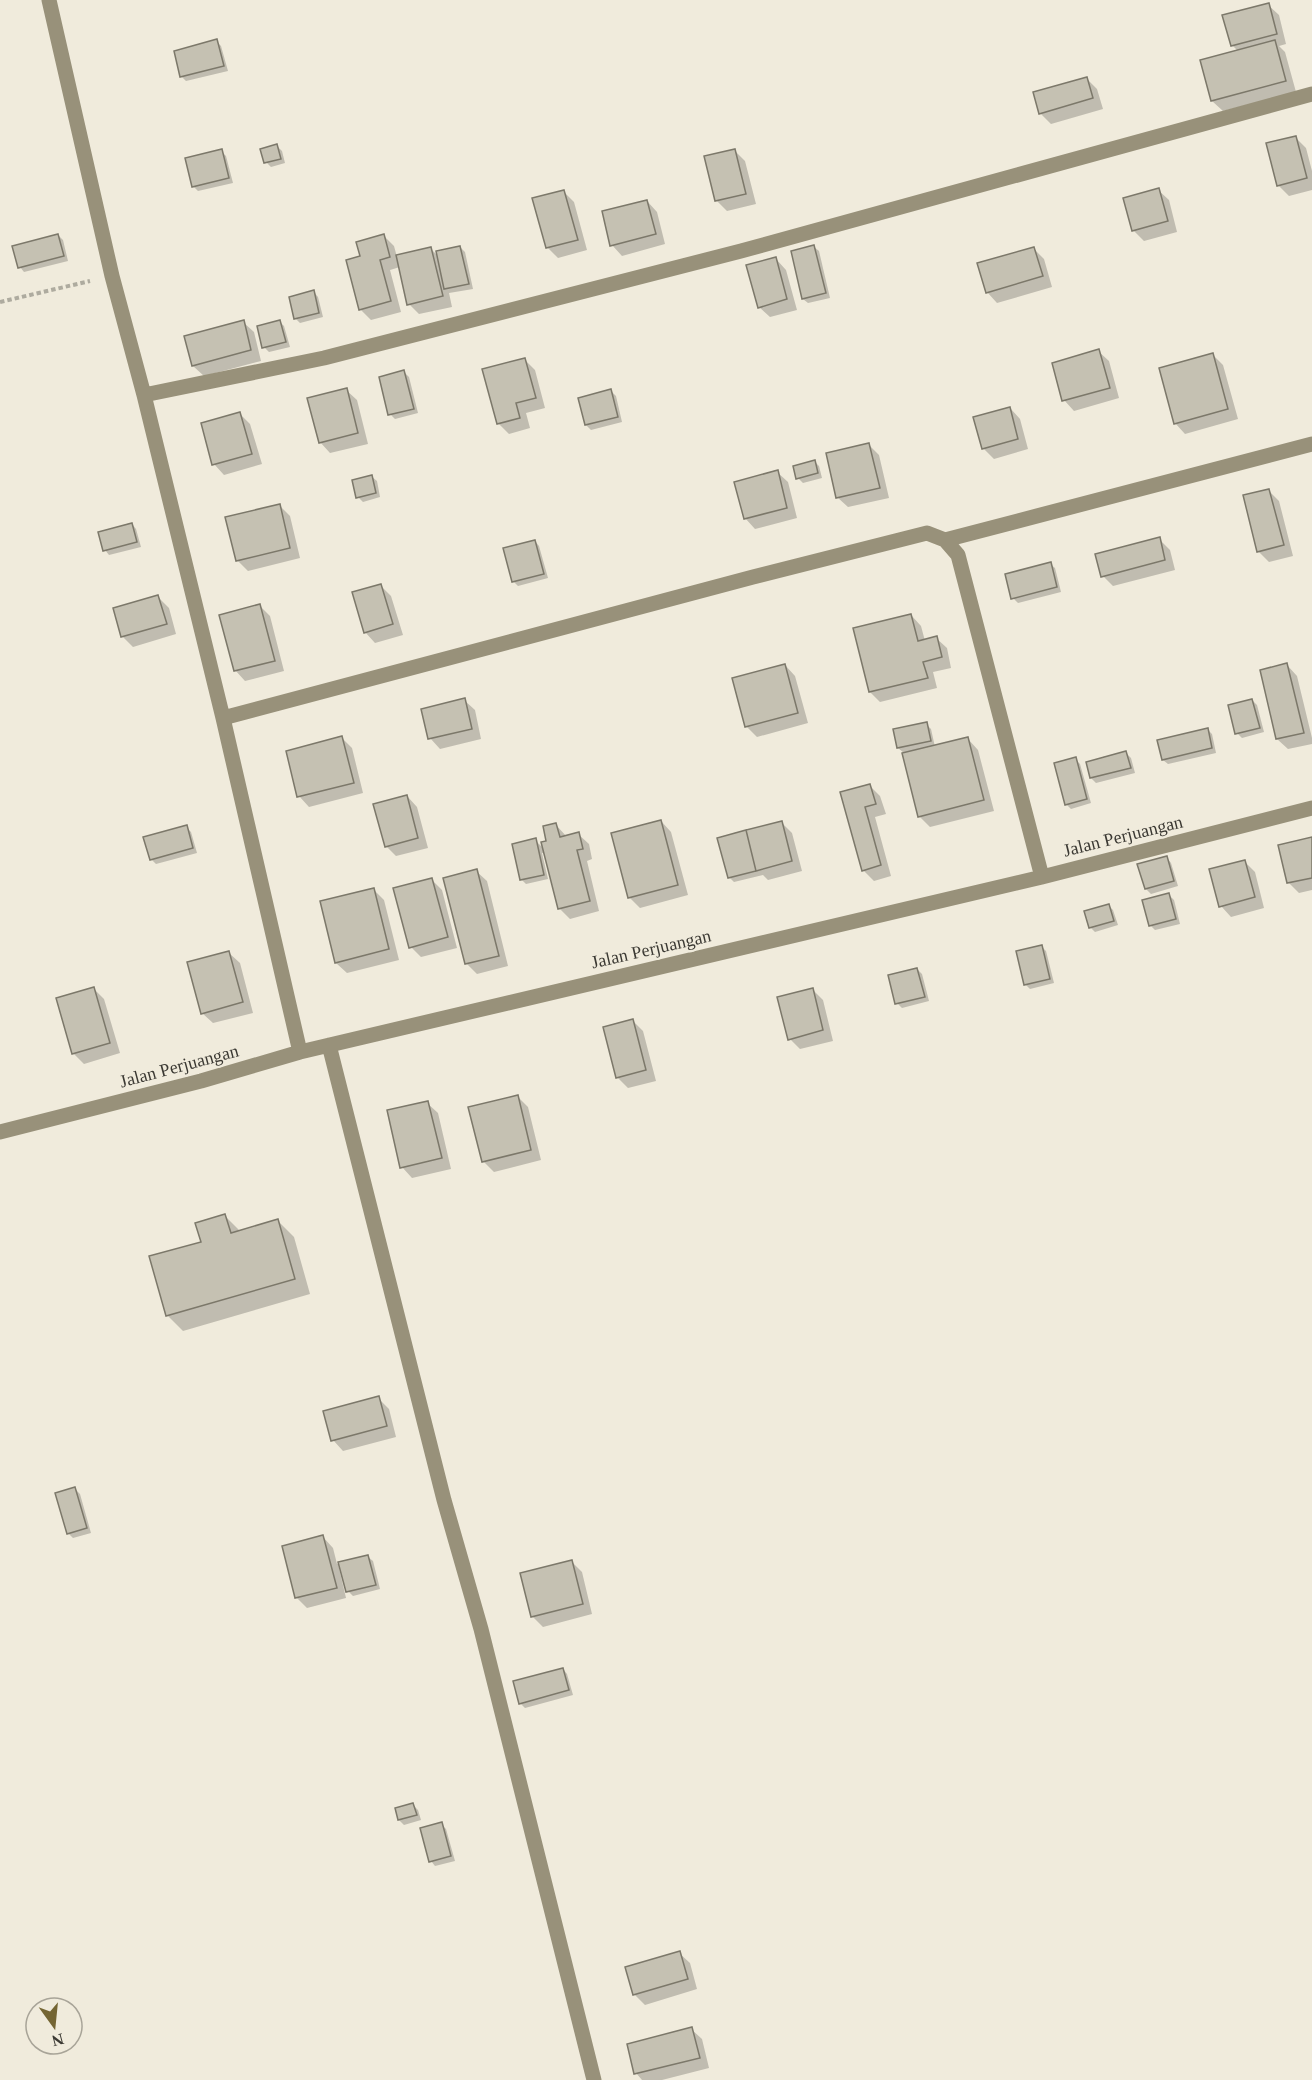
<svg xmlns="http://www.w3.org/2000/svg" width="1312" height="2080" viewBox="0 0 1312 2080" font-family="'Times New Roman',serif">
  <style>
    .shadow { fill: #0003 }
    .building { fill: #c5c1b2; stroke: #7c786a; stroke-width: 1.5 }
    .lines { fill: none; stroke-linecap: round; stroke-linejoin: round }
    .path { stroke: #aeab9f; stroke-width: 4; stroke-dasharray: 4.5 3; stroke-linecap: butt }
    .minor { stroke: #98917a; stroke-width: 15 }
    .labels { text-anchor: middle; stroke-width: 4.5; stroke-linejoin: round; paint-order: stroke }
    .street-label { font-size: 18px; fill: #3b3933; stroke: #f0ebdc }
  </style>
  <rect width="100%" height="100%" fill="#f0ebdc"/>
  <!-- shadow -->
  <path class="shadow" d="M1268 5 1279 15 1286 44 1279 46 1285 52 1296 92 1223 111 1212 101 1238 51 1232 45Z
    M216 41 221 46 228 71 186 81 181 76Z
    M1086 78 1097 89 1103 109 1051 124 1040 113Z
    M1296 138 1306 148 1312 171V190L1289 196 1278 185Z
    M277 146 282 151 285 163 271 167 266 162Z
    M221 151 226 156 233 183 198 191 193 186Z
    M735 151 745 161 756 204 727 211 716 200Z
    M1158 190 1169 200 1177 232 1144 241 1133 230Z
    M564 192 574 202 587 250 558 258 547 247Z
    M647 201 657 212 665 244 622 256 612 245Z
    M58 235 63 240 68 261 24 272 20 267Z
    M384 236 394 246 397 257 431 249 439 257 460 247 465 252 473 289 449 293 452 307 419 314 409 304 400 267 390 270 401 312 371 320 360 309 362 257Z
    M814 247 819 251 830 298 808 303 803 299Z
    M1034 249 1044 259 1052 287 997 303 987 292Z
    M776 259 786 270 797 310 770 317 759 307Z
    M314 292 318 297 323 317 300 323 295 318Z
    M279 321 284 326 290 347 269 352 264 347Z
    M243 322 254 332 261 361 204 376 193 366Z
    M1098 351 1109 361 1119 398 1074 411 1064 400Z
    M1213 355 1223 365 1238 419 1185 434 1175 423Z
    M524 359 535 370 545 408 526 413 530 428 509 434 498 423Z
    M404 372 409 377 418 413 395 419 390 414Z
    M346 390 357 400 368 444 330 453 320 442Z
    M611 391 616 396 622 422 591 430 586 425Z
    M1010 408 1020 419 1028 449 994 459 983 448Z
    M240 414 250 424 262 464 224 475 214 464Z
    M869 445 879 455 889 498 848 507 837 497Z
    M814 461 819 466 822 478 803 483 798 478Z
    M777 472 788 482 797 518 755 529 745 518Z
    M372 477 377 481 380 497 363 502 358 497Z
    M1268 490 1279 501 1293 556 1269 562 1258 551Z
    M279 505 290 516 300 558 248 571 237 560Z
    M132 524 136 529 141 547 109 555 105 550Z
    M1159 539 1170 550 1175 570 1113 586 1103 576Z
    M535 541 539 546 548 578 518 586 513 581Z
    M1050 564 1055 568 1061 592 1018 603 1013 598Z
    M381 586 391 596 403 635 375 643 365 632Z
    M158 597 169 608 176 634 133 647 123 637 115 609Z
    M260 606 270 616 284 671 245 681 235 670Z
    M911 615 921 626 925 641 936 638 947 648 951 668 933 672 937 688 880 702 870 692Z
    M785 665 795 676 808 723 757 737 746 726Z
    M1287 665 1297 676 1312 738V744L1288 749 1277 739Z
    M464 700 475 710 481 739 440 749 430 738Z
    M1252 700 1257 705 1264 732 1242 738 1237 733Z
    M926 724 931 729 935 747 968 739 978 750 994 811 930 827 919 816 904 753 898 748Z
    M1207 729 1212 734 1216 753 1168 764 1163 760Z
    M342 738 352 748 363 793 309 807 299 796Z
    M1126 753 1131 758 1135 773 1096 783 1091 778Z
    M1075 759 1080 764 1091 803 1071 809 1066 804Z
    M870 786 880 796 886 814 875 817 891 876 874 881 863 870 842 793Z
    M407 796 417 807 428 848 396 856 386 846Z
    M661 821 671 832 688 895 640 908 629 897Z
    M781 822 792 833 802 871 768 880 763 875 734 882 729 877Z
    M556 825 567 837 578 834 589 844 592 859 587 861 599 911 570 919 559 908 545 853H542L548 879 526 884 521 879 535 840 544 849Z
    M186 827 191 832 197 853 156 864 151 859Z
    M1312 838V890L1299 893 1289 883 1280 846Z
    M1167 858 1171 863 1178 886 1151 894 1146 889Z
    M1244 861 1255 872 1264 908 1231 917 1221 906Z
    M476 871 487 881 508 966 477 974 466 963Z
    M431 879 442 890 457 948 421 957 411 947Z
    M373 889 384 900 399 960 347 973 336 963Z
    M1169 895 1174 900 1180 924 1155 930 1150 925Z
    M1108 905 1113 910 1118 925 1095 932 1090 927Z
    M1041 946 1046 951 1054 983 1030 989 1025 984Z
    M229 953 240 963 253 1013 213 1023 202 1013Z
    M917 969 922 974 929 1001 902 1008 897 1003Z
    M94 989 104 999 120 1053 84 1064 73 1053Z
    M812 989 823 1000 833 1041 800 1049 790 1039Z
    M633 1021 643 1031 656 1081 628 1088 617 1077Z
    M518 1097 528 1107 541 1160 494 1172 483 1161Z
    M427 1103 438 1113 451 1169 412 1178 402 1167Z
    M225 1216 241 1232 278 1221 294 1237 310 1294 183 1331 167 1315 203 1243Z
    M378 1398 389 1409 396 1437 343 1451 333 1440Z
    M75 1489 80 1494 91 1533 73 1538 68 1533Z
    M323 1537 333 1548 337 1564 368 1557 373 1561 380 1589 353 1596 348 1591 340 1563 338 1564 346 1598 307 1608 296 1597Z
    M571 1561 582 1572 592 1614 543 1627 532 1616Z
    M563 1669 567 1674 573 1695 525 1708 520 1703Z
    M413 1805 418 1810 421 1820 404 1825 399 1820Z
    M441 1824 446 1829 455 1861 435 1866 431 1861Z
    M679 1953 690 1963 697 1989 645 2005 634 1994Z
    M691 2029 702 2039 709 2068 662 2080H642L636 2073Z"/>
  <!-- building -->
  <path class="building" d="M1269 3 1277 34 1231 46 1222 15Z
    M217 39 224 66 180 77 174 51Z
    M1275 40 1286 81 1211 101 1200 60Z
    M1087 77 1093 98 1039 114 1033 92Z
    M1296 136 1307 178 1277 186 1266 143Z
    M277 144 281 159 264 163 260 149Z
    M222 149 229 178 192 187 185 158Z
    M735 149 746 194 715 201 704 156Z
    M1159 188 1168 221 1132 231 1123 198Z
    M564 190 578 240 546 248 532 198Z
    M647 200 656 234 610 246 602 211Z
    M58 234 64 256 18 268 12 246Z
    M384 234 390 257 380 260 391 301 359 310 346 260 360 256 356 242Z
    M814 245 826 293 802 299 791 251Z
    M460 246 469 284 444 289 436 251Z
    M431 247 443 296 407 305 396 255Z
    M1034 247 1043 276 986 293 977 263Z
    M776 257 787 299 758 308 746 265Z
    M314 290 319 313 294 319 289 297Z
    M244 320 251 350 192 366 184 336Z
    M280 320 286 342 262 348 257 326Z
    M1099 349 1110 388 1062 401 1052 363Z
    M1213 353 1228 409 1174 424 1159 368Z
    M525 358 536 398 516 403 520 418 497 424 482 369Z
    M404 370 414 409 388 415 379 377Z
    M347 388 358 433 319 443 307 398Z
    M611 389 618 417 585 425 578 398Z
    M1010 407 1018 439 982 449 973 417Z
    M240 412 252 454 212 465 201 423Z
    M869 443 880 488 836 498 826 453Z
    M815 460 818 473 796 479 793 466Z
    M778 470 787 508 744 519 734 482Z
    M372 475 376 493 356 498 352 480Z
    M1269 489 1284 545 1257 552 1243 495Z
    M280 504 290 548 236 561 225 517Z
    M132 523 137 542 103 551 98 532Z
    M1160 537 1165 560 1101 577 1095 554Z
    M535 540 544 574 512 582 503 548Z
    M1051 562 1057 587 1011 599 1005 574Z
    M381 584 393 624 364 633 352 592Z
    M158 595 167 624 121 637 113 608Z
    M260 604 275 661 234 671 219 615Z
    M911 614 918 641 937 636 942 657 923 662 928 678 869 692 853 628Z
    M1287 663 1304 733 1276 739 1260 670Z
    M785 664 798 713 745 727 732 678Z
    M465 698 472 729 428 739 421 709Z
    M1252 699 1260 728 1235 734 1228 705Z
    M927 722 931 741 897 748 893 729Z
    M1208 728 1212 748 1162 760 1157 740Z
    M342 736 354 783 297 797 286 751Z
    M968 737 984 800 918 817 902 753Z
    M1126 751 1131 768 1090 778 1086 762Z
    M1076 757 1087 799 1065 805 1054 763Z
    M870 784 876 804 865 807 881 865 862 871 840 792Z
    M407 795 418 838 385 847 373 804Z
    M661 820 678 885 628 898 611 833Z
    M782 821 792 861 756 871 746 830Z
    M556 823 560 837 579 832 583 849 577 850 590 901 558 909 541 842 546 841 543 826Z
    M187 825 193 848 150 860 143 837Z
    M746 830 756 871 728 878 717 838Z
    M1312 837V878L1287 883 1278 845Z
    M536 838 544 875 520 880 512 844Z
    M1167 856 1174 881 1145 889 1137 864Z
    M1245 860 1255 897 1219 907 1209 869Z
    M477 869 499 956 465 964 443 878Z
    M432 878 448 937 409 948 393 888Z
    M374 888 389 949 335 963 320 901Z
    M1169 893 1176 919 1149 926 1142 900Z
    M1109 904 1114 921 1089 928 1084 911Z
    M1042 945 1050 979 1024 985 1016 951Z
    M229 951 243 1002 201 1014 187 962Z
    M917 968 925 997 895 1004 888 975Z
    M94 987 110 1043 72 1054 56 998Z
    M813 988 823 1030 788 1040 777 997Z
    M633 1019 646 1070 616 1078 603 1027Z
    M518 1095 531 1150 482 1162 468 1107Z
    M428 1101 442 1158 400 1168 387 1110Z
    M225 1214 231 1233 278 1219 295 1279 166 1316 149 1256 201 1242 195 1223Z
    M379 1396 387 1426 331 1441 323 1411Z
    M75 1487 87 1528 67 1534 55 1493Z
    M323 1535 337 1588 295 1598 282 1546Z
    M368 1555 376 1585 346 1592 338 1562Z
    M572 1560 583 1604 531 1617 520 1573Z
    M563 1668 569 1690 519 1704 513 1681Z
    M413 1803 417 1815 398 1820 395 1808Z
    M442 1822 451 1856 429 1862 420 1828Z
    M680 1951 688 1979 633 1995 625 1967Z
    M692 2027 700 2058 634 2074 627 2044Z"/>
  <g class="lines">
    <!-- path -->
    <path class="path" d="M0 302 90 281"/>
    <!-- minor -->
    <path class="minor" d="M49 0 112 276 144 395 223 718 300 1052
      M144 395 324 358 741 251 1312 94
      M945 540 1312 444
      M223 718 753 577 927 533 945 540 958 555 1042 877
      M329 1045 444 1500 481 1629 594 2080
      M0 1132 201 1081 300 1052 1042 877 1312 808"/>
  </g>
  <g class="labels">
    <!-- street labels -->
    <g class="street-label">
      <text transform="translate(1123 836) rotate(-14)" y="6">Jalan Perjuangan</text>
      <text transform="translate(651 949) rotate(-13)" y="6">Jalan Perjuangan</text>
      <text transform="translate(179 1066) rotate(-15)" y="6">Jalan Perjuangan</text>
    </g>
  </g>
  <!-- north arrow -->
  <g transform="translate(54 2026) rotate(165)"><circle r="28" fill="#f0ebdc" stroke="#a8a498" stroke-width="1.5"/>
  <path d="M0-4.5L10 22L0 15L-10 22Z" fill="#746533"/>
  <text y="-9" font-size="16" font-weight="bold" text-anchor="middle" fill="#3b3933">N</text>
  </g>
</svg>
